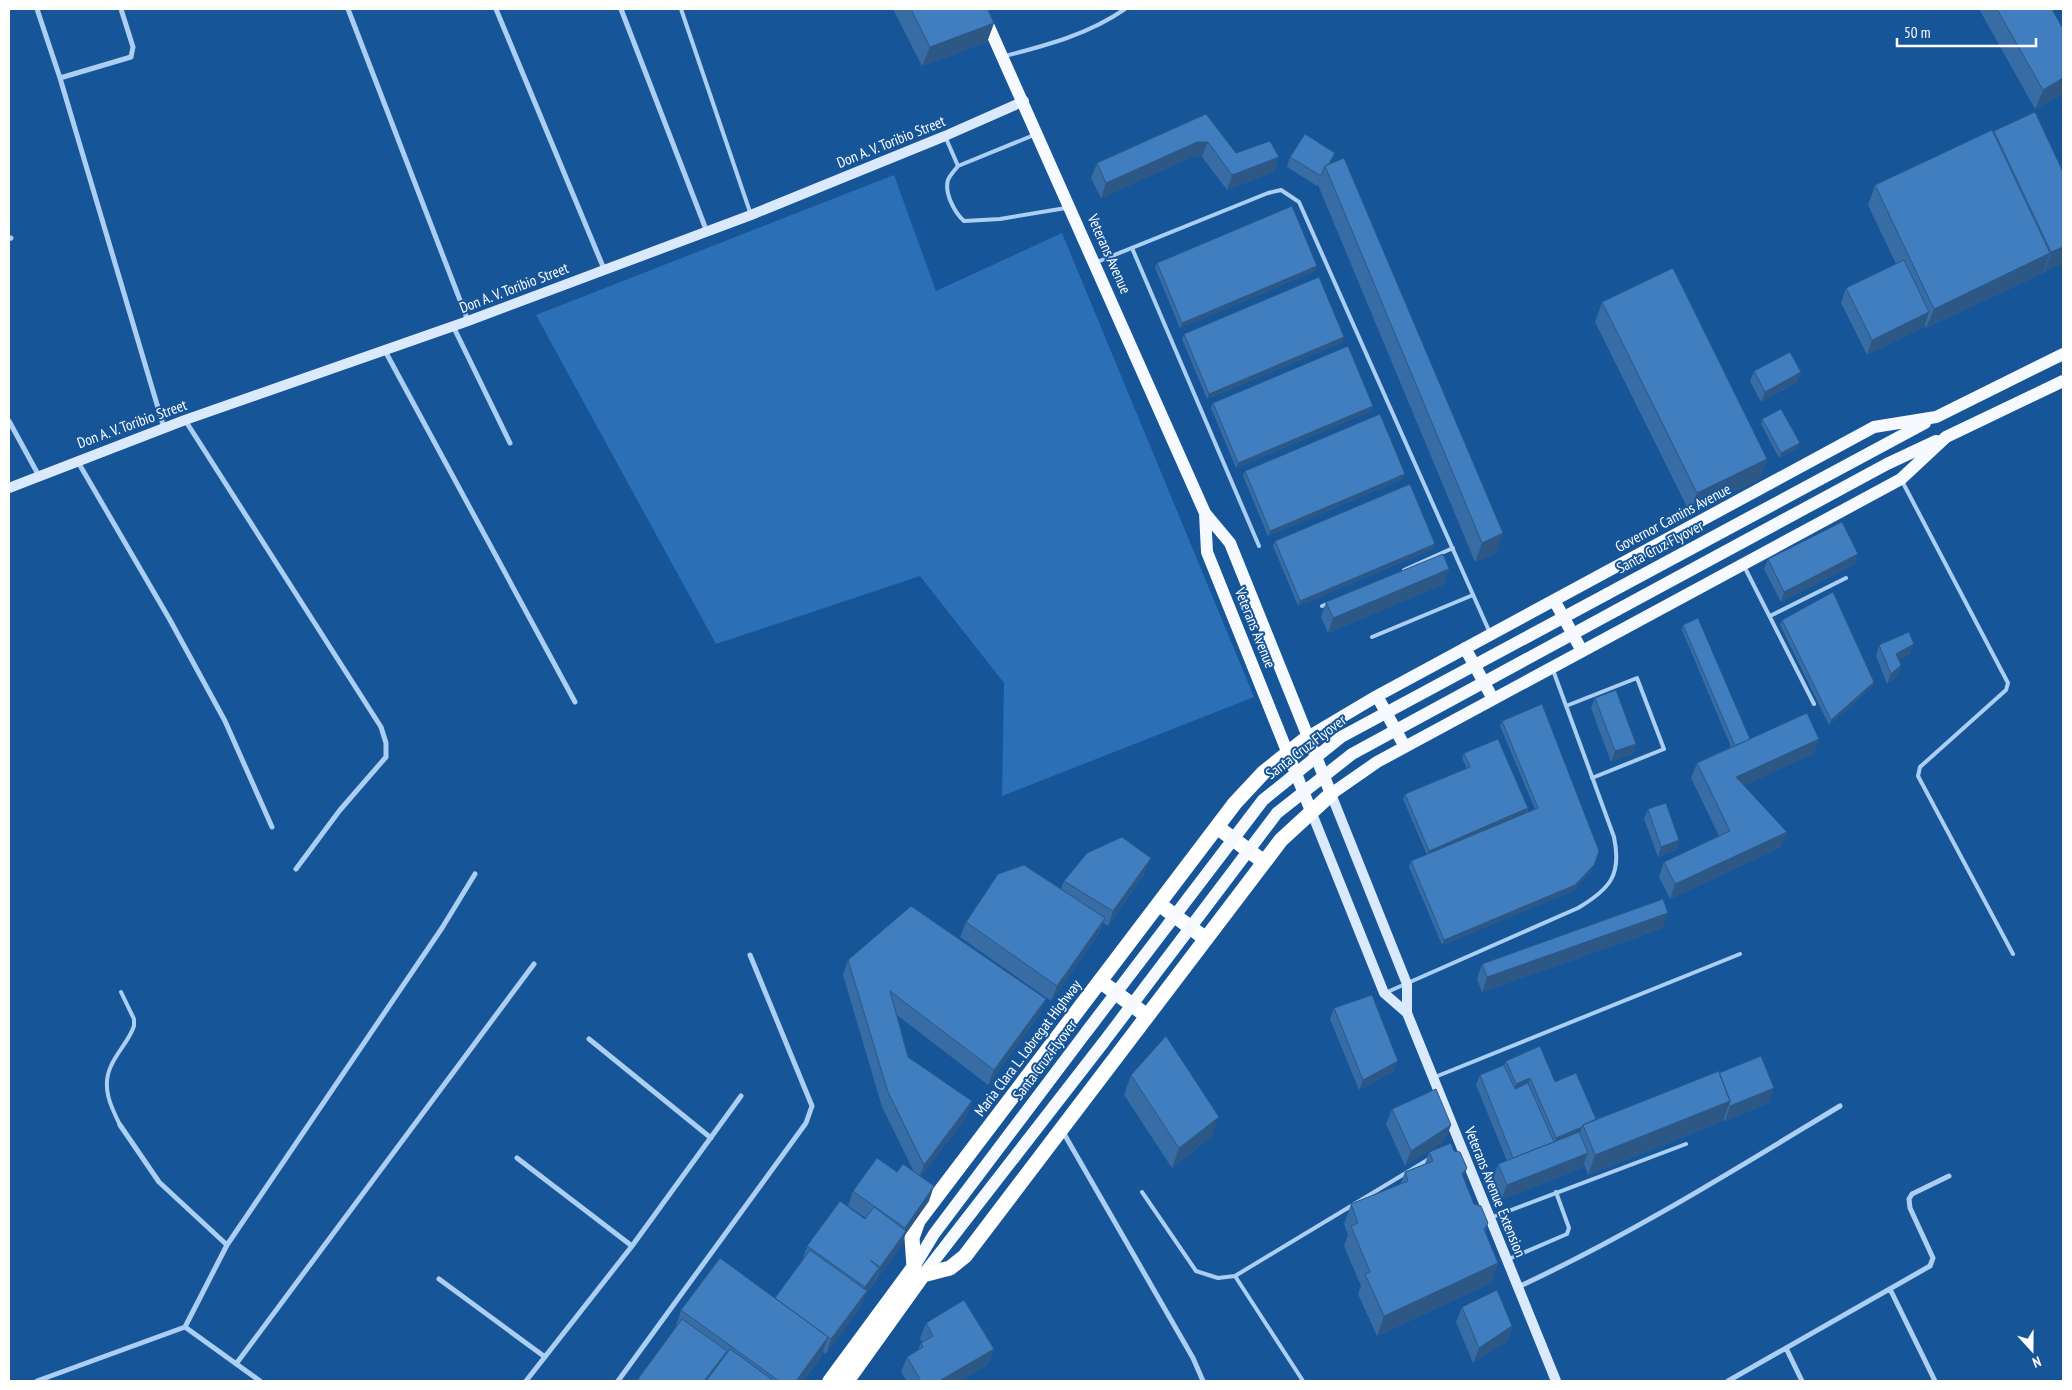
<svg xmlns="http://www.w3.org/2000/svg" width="2072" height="1390" viewBox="0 0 2072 1390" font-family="'PT Sans Narrow',sans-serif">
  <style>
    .green { fill: #2b6fb7 }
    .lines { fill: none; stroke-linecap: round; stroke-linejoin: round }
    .lane { stroke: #abcef2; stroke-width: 4 }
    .street { stroke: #abcef2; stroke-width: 5 }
    .secondary { stroke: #daeafc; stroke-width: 10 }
    .primary { stroke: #f6faff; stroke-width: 12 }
    .highway { stroke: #fff; stroke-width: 15 }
    .primary-bridge { stroke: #f6faff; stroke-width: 12 }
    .wall { fill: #376ca5 }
    .shaded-wall { fill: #2d5886 }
    .building { fill: #407ec0; stroke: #2d5886 }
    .labels { text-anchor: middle; stroke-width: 4; stroke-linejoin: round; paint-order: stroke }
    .street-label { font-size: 15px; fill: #fff; stroke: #175599 }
  </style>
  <rect width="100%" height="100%" fill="#175599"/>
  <!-- green -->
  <path class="green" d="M894 175 936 291 1062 233 1254 697 1002 796 1004 683 920 576 716 644 536 315Z"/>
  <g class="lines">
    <!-- lane -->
    <path class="lane" d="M681 9 751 215
      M1005 56C1048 45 1089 34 1125 9
      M945 136 958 166C955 170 950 175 948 180 944 193 955 213 964 221L1000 219 1066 208
      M958 166 1034 135
      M1132 248 1259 546
      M1097 262 1268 193 1281 190 1299 202 1490 633
      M1902 481 2008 683 2006 690 1920 767 1918 776 2013 954
      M1744 566 1814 704
      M1404 570 1453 548
      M1322 606 1330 603
      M1770 616 1846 578
      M1372 637 1473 595
      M1566 706 1637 678 1664 749 1592 778
      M1385 993 1578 908C1610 889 1622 875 1614 837L1553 670
      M1435 1077 1740 954
      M120 1125C111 1107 101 1087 111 1066 117 1052 129 1041 134 1026V1019L121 992
      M1142 1192 1196 1271 1218 1278 1235 1276
      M1490 1218 1686 1144
      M1509 1259 1567 1234 1569 1228 1556 1192
      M1303 1381 1235 1276 1429 1159"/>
    <!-- street -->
    <path class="street" d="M37 9 60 78 164 428
      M348 9 468 321
      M496 9 604 269
      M621 9 707 232
      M60 78 131 57 133 47 121 9
      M9 239 11 238
      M453 326 510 443
      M384 349 575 702
      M185 420 381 727 386 743V757L340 810 296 869
      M9 421 39 476
      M78 462 170 620 225 721 272 827
      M589 1039 711 1138
      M120 1125 159 1182 227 1245
      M1063 1132 1193 1358 1203 1381
      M517 1158 632 1246
      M439 1279 545 1357
      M1518 1287C1630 1235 1734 1170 1840 1106
      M1890 1289 1935 1381
      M185 1327 227 1245 442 928 475 874
      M1786 1348 1802 1381
      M236 1364 534 964
      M37 1381 185 1327 260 1381
      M526 1381 632 1246 741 1096
      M618 1381 806 1123 812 1106 750 955
      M1728 1381 1930 1266 1933 1258 1910 1208 1909 1199 1912 1194 1949 1176"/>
    <!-- secondary -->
    <path class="secondary" d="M9 488 185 420 468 321 751 215 945 136 1024 101
      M1331 794 1407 984V1013L1556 1381
      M1311 811 1384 993 1407 1013"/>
    <!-- primary -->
    <path class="primary" d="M981 9 1205 513 1230 543 1331 794 1377 762 1901 479 1946 437 2063 381
      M1205 513 1207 552 1311 811
      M1607 594 1925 423
      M1554 600 1582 651
      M1617 610 1887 464 1936 441
      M1465 648 1493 699
      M1377 696 1405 747
      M1308 737 1377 696 1874 427 1936 417 2063 354
      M914 1267 934 1234 1087 1031
      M923 1275 1103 1043"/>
    <!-- highway -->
    <path class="highway" d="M1217 827 1264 862
      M1159 904 1206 939
      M1104 984 1147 1016
      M830 1381 914 1267 912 1238 918 1221 1235 803 1263 773 1308 737
      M847 1381 923 1275 950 1268 965 1256 1281 840 1331 794"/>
    <!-- primary-bridge -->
    <path class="primary-bridge" d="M1087 1031 1263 800 1341 737 1607 594
      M1103 1043 1277 813 1352 754 1617 610"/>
  </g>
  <!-- wall -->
  <path class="wall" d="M893 9H987L994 23 987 42 922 66Z
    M1979 9H2052L2063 94 2035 109Z
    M1206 114 1236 153 1279 157 1274 172 1227 190 1202 157H1192L1101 198 1091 178 1097 163Z
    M1994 131 2063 263 2044 272 2043 273 1926 328 1925 325 1924 327 1867 355 1841 303 1846 288 1896 264 1868 205 1875 185 1993 132Z
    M1290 157 1331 163 1496 553 1475 562 1318 185 1319 183 1317 186 1287 167Z
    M1157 263 1315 271 1180 328 1155 268Z
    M1602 302 1767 459 1760 479 1690 513 1595 322Z
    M1184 334 1343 342 1207 399 1182 339Z
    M1754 371 1801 372 1797 382 1761 402 1750 381Z
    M1213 403 1371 411 1236 468 1211 408Z
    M1762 419 1798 448 1779 458 1761 424Z
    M1245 471 1403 479 1268 536 1243 476Z
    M1275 541 1433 549 1298 606 1273 546Z
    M1768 559 1855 564 1781 602 1764 569Z
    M1449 569 1444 584 1328 633 1321 617 1326 602Z
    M1782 620 1874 682 1872 687 1829 725 1780 625Z
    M1683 625 1750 739H1819L1813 754 1744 785 1781 847 1670 899 1659 877 1664 862 1719 836 1691 778 1697 763 1731 747 1682 630Z
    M1879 645 1910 654 1899 660 1901 665 1898 675 1887 684 1876 656Z
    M1595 698 1636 744 1632 754 1611 762 1591 708Z
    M1502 721 1592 870 1573 891 1442 945 1409 867 1411 861 1427 855 1403 799 1405 794 1467 769 1462 758 1464 753 1528 808 1527 813 1535 809 1500 726Z
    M1648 809 1679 840 1676 850 1658 857 1644 819Z
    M1145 873 1108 926 1103 923 1099 933 1051 1001 960 937 966 922 1061 889 1064 881Z
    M1663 928 1482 992 1477 979 1482 964Z
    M848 960 1046 999 1040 1014 988 1085 897 1015 908 1057 967 1116 921 1176 929 1201 905 1235 901 1246 866 1294 861 1306 826 1354 823 1352 821 1357 803 1381H637L638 1379 675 1329 681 1310 775 1298 802 1261 807 1246 865 1219 866 1218 848 1206 853 1191 897 1172H914L882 1107 843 975Z
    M1334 1008 1394 1071 1359 1090 1330 1019Z
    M1506 1061 1555 1082 1596 1119 1719 1073 1769 1103 1725 1121 1724 1119 1723 1121 1588 1175 1584 1164 1582 1168 1501 1200 1493 1179 1498 1164 1507 1161 1476 1085 1480 1075 1504 1065Z
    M1131 1075 1212 1136 1172 1168 1124 1095Z
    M1392 1109 1451 1125 1445 1140 1405 1166 1386 1124Z
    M1429 1152 1463 1178 1474 1204 1488 1223 1485 1232 1498 1263 1491 1283 1377 1336 1358 1294 1361 1286 1344 1246 1348 1235 1344 1224 1351 1204 1400 1185 1405 1172 1425 1164Z
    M1462 1307 1512 1326 1507 1341 1473 1363 1456 1322Z
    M926 1323 994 1349 988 1364 960 1381H907L901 1372 907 1357 918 1350 921 1343 922 1342 920 1338Z"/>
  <!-- shaded-wall -->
  <path class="shaded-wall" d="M994 23 987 42 922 66 930 47Z
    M2063 78V94L2035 109 2043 90Z
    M1197 142H1208L1202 157H1192L1101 198 1106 183Z
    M1335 153 1331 163 1327 170 1326 167Z
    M1279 157 1274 172 1227 190 1232 175Z
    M2063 247V263L2044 272 2051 252Z
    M2050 253 2043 273 1926 328 1934 309Z
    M1317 266 1315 271 1180 328 1182 323Z
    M1929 312 1924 327 1867 355 1872 340Z
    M1344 337 1343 342 1207 399 1209 394Z
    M1801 372 1797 382 1761 402 1765 392Z
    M1373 406 1371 411 1236 468 1238 463Z
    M1800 443 1798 448 1779 458 1781 453Z
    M1767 459 1760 479 1690 513 1697 493Z
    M1405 474 1403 479 1268 536 1270 531Z
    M1503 533 1496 553 1475 562 1482 543Z
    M1435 544 1433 549 1298 606 1300 601Z
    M1858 554 1855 564 1781 602 1784 592Z
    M1449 569 1444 584 1328 633 1333 618Z
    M1914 644 1910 654 1893 664 1896 654Z
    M1901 665 1898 675 1887 684 1891 674Z
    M1874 682 1872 687 1829 725 1831 720Z
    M1819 739 1813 754 1731 792 1736 777Z
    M1636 744 1632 754 1611 762 1615 751Z
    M1528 808 1526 813 1427 856 1429 851Z
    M1787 832 1781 847 1670 899 1675 884Z
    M1679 840 1676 850 1658 857 1661 847Z
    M1151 858 1145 873 1108 926 1113 911Z
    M1594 865 1592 870 1573 891 1442 945 1444 940Z
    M1668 913 1663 928 1482 992 1487 977Z
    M1105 918 1099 933 1051 1001 1057 986Z
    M1046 999 1040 1014 988 1085 994 1070Z
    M1398 1061 1394 1071 1359 1090 1363 1080Z
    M1530 1078 1525 1093 1511 1099 1516 1084Z
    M1774 1088 1769 1103 1725 1121 1730 1106Z
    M972 1101 967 1116 918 1180 924 1165Z
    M1730 1101 1723 1121 1588 1175 1595 1155Z
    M1219 1117 1212 1136 1172 1168 1179 1148Z
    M1451 1125 1445 1140 1405 1166 1411 1151Z
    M1582 1127 1577 1142 1554 1143 1556 1138Z
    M1588 1153 1582 1168 1501 1200 1507 1185Z
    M1467 1168 1460 1188 1462 1174Z
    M934 1186 929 1201 905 1235 901 1246 875 1282 880 1267 901 1238 905 1228Z
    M1498 1263 1491 1283 1377 1336 1384 1316Z
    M879 1268 874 1283 866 1294 861 1306 826 1354 831 1339 860 1300 865 1287Z
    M1512 1326 1507 1341 1473 1363 1479 1348Z
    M828 1337 821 1357 803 1381H796Z
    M994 1349 988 1364 960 1381H939Z
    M727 1351 721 1366 710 1381H704Z"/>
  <!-- building -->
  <path class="building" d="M911 9H987L994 23 930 47Z
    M1997 9H2052L2063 29V78L2043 90Z
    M2035 112 2063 172V247L2051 252 1994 131Z
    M1206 114 1236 153 1270 141 1279 157 1232 175 1208 142H1197L1106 183 1097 163Z
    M1992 130 2050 253 1934 309 1875 185Z
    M1305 134 1335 153 1328 165 1325 166 1321 176 1290 157Z
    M1344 158 1503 533 1482 543 1325 166Z
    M1292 206 1317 266 1182 323 1157 263Z
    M1904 260 1929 312 1872 340 1846 288Z
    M1673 268 1767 459 1697 493 1602 302Z
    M1319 277 1344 337 1209 394 1184 334Z
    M1348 346 1373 406 1238 463 1213 403Z
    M1790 352 1801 372 1765 392 1754 371Z
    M1781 409 1800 443 1781 453 1762 419Z
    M1380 414 1405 474 1270 531 1245 471Z
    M1410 484 1435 544 1300 601 1275 541Z
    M1842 522 1858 554 1784 592 1768 559Z
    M1443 554 1449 569 1333 618 1326 602Z
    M1833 592 1874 682 1831 720 1782 620Z
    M1698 618 1750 739 1735 746 1683 625Z
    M1909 632 1914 644 1896 654 1901 665 1891 674 1879 645Z
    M1616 690 1636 744 1615 751 1595 698Z
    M1542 704 1599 851 1594 865 1575 885 1444 940 1411 861 1538 808 1502 721Z
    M1807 713 1819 739 1736 777 1787 832 1675 884 1664 862 1730 831 1697 763Z
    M1498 739 1528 808 1429 851 1405 794 1470 767 1464 753Z
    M1666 803 1679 840 1661 847 1648 809Z
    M1122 837 1151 858 1113 911 1064 881 1087 853Z
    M1024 865 1105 918 1057 986 966 922 998 874Z
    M1663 899 1668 913 1487 977 1482 964Z
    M911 906 1046 999 994 1070 890 991 908 1057 972 1101 924 1165 888 1092 848 960Z
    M1372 995 1398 1061 1363 1080 1334 1008Z
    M1166 1036 1219 1117 1179 1148 1131 1075Z
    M1540 1046 1555 1082 1576 1073 1596 1119 1583 1125 1582 1127 1556 1138 1530 1078 1516 1084 1506 1061Z
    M1761 1056 1774 1088 1730 1106 1729 1104 1730 1101 1719 1073Z
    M1504 1065 1515 1089 1528 1083 1554 1142 1513 1158 1480 1075Z
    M1719 1071 1730 1101 1595 1155 1583 1125Z
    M1436 1089 1451 1125 1411 1151 1392 1109Z
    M1579 1132 1588 1153 1507 1185 1498 1164Z
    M1451 1143 1454 1151 1460 1152 1467 1168 1462 1174 1474 1204 1481 1206 1488 1223 1484 1229 1498 1263 1384 1316 1365 1274 1370 1272 1351 1226 1358 1223 1351 1204 1408 1181 1405 1172 1433 1161 1429 1152Z
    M877 1158 897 1172 903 1164 934 1186 905 1228 853 1191Z
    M840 1201 865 1219 874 1207 906 1231 880 1267 870 1260 879 1268 865 1287 807 1246Z
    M810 1250 867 1291 831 1339 775 1298Z
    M720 1258 828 1337 796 1381H779L681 1310Z
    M1497 1290 1512 1326 1479 1348 1462 1307Z
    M964 1300 994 1349 939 1381H921L907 1357 923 1347 921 1343 933 1336 926 1323Z
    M682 1319 727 1351 704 1381H641L638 1379Z
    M730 1349 774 1381H706Z"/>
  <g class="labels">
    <!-- street labels -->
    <g class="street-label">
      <text transform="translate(891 142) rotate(-22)" y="5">Don A. V. Toribio Street</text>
      <text transform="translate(1109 254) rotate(66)" y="5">Veterans Avenue</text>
      <text transform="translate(514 288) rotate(-21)" y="5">Don A. V. Toribio Street</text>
      <text transform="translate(132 424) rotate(-20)" y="5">Don A. V. Toribio Street</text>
      <text transform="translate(1673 518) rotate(-28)" y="5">Governor Camins Avenue</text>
      <text transform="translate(1660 547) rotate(-28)" y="5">Santa Cruz Flyover</text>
      <text transform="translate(1255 628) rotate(68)" y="5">Veterans Avenue</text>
      <text transform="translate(1306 747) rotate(-37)" y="5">Santa Cruz Flyover</text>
      <text transform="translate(1028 1048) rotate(-53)" y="5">Maria Clara L. Lobregat Highway</text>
      <text transform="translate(1045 1060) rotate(-53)" y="5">Santa Cruz Flyover</text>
      <text transform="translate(1495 1192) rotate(68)" y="5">Veterans Avenue Extension</text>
    </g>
  </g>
  <!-- border -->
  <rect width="2072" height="1390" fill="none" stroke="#ffffff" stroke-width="20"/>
  <!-- north arrow -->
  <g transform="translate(2032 1350) rotate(159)" stroke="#175599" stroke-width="4" paint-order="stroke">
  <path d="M0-4L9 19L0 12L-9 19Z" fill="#ffffff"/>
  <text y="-8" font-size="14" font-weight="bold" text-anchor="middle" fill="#ffffff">N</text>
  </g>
  <!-- scale -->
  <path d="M1897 38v8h139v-8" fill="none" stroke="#ffffff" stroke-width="2.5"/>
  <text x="1904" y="38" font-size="15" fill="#ffffff" stroke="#175599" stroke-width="4" paint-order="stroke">50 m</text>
</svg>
